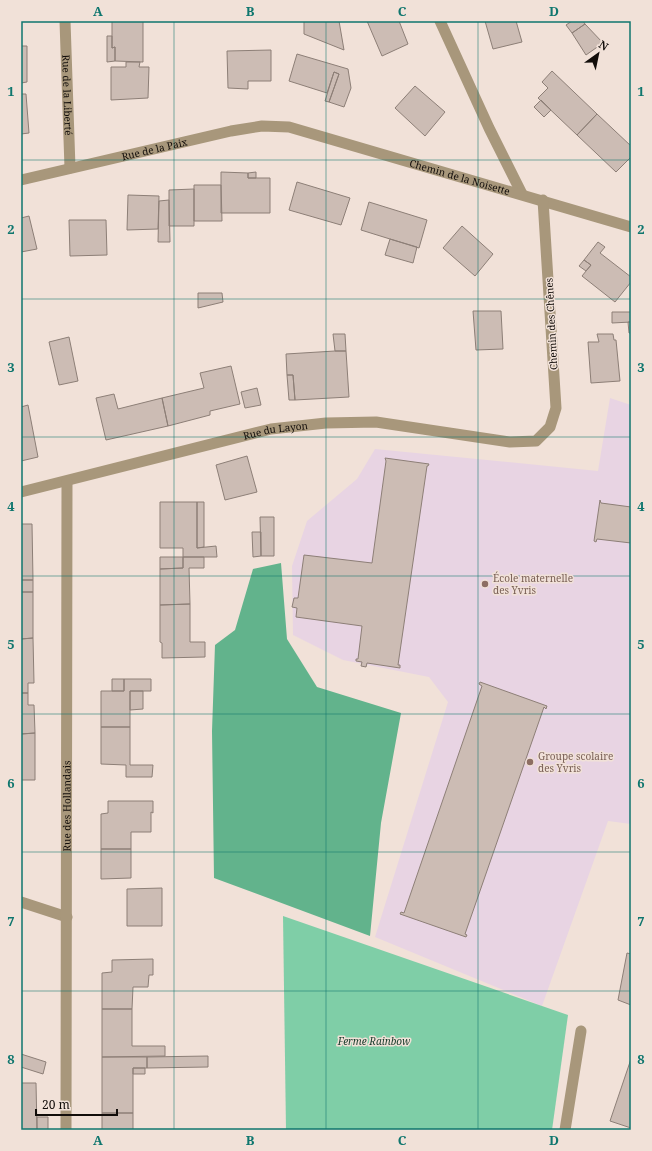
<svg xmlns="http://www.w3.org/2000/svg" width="652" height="1151" viewBox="0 0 652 1151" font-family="'Noto Serif',serif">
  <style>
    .education { fill: #e8d4e3 }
    .green { fill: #7fcea7 }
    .forest { fill: #62b38c }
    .building { fill: #ccbcb4; stroke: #8d7f77 }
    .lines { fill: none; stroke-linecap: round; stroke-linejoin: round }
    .service { stroke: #a8977b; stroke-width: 11 }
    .minor { stroke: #a8977b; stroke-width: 11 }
    .grid { fill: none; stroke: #0f766e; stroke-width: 1; stroke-opacity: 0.55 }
    .education-dot { fill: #8d6e63; stroke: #f1e1d8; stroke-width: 1.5 }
    .labels { text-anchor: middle; stroke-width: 3; stroke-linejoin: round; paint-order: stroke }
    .street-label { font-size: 10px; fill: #120d0a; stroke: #f1e1d8 }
    .education-label { font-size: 10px; fill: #785e54; stroke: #f1e1d8; text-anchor: start }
    .park-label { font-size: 10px; font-style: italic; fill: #143828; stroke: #f1e1d8 }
    .neatline { fill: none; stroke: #0f766e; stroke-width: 1.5 }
    .grid-label { font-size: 13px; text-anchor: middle; font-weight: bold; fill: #0f766e }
  </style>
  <rect width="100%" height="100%" fill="#f1e1d8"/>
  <!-- education -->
  <path class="education" d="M610 398 631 405V824L608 821 542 1006 375 937 448 702 429 677 343 660 293 635 292 566 307 521 357 479 375 449 598 471Z"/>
  <!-- green -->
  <path class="green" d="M283 916 568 1015 552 1130H286Z"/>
  <!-- forest -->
  <path class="forest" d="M281 563 287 639 317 687 401 713 381 823 370 936 214 878 212 731 215 645 235 630 253 569Z"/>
  <!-- building -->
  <path class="building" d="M112 21H143V62L115 61V47L112 48Z
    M304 21H339L344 50 304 34Z
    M367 21H399L408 44 382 56Z
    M485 21H516L522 42 493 49Z
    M572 21H583L585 24 572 33 566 25Z
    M585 24 603 43 586 55 572 33Z
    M107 36H112V48L115 47V61L107 62Z
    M21 46H27V82L21 83Z
    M271 50V81H248V89L228 88 227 51Z
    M297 54 348 69 351 88 344 107 329 102 339 74 334 72 327 93 289 81Z
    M126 62H140L139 67H149L148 98 111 100V67H126Z
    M552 71 597 114 577 135 538 98 548 88 542 82Z
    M334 72 339 74 329 102 325 101Z
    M415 86 445 112 425 136 395 108Z
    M21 94H26L29 133 21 134Z
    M541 100 551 110 544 117 534 107Z
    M597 114 631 146V157L616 172 577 135Z
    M221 172 248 173V178H270V213H221Z
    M256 172V178H248V173Z
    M297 182 350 198 341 225 289 210Z
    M194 185H221L222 221H194Z
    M194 189V226H169V190Z
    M128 195 159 196 158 229 127 230Z
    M169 200 170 242H158L159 201Z
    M369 202 427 220 419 248 361 230Z
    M29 216 37 249 21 252V218Z
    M69 220H106L107 255 70 256Z
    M462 226 493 254 475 276 443 248Z
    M390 239 417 247 413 263 385 255Z
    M598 242 605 247 600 253 631 277V282L615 302 582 276 591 265 584 260Z
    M584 260 591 265 586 271 579 266Z
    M198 293H222L223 302 198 308Z
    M473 311H501L503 349 476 350Z
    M612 312H631V322L612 323Z
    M628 322H631V333H629Z
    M333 334H345L346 351H335Z
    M597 334H613L614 340H616L620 381 591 383 588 342H599Z
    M69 337 78 381 59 385 49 342Z
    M335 351H346L349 397 295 400 293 375H287L286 354Z
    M231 366 240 404 210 411V415L168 426 162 398 204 388 200 373Z
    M287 375H293L295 400H289Z
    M257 388 261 405 245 408 241 392Z
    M114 394 118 409 162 398 168 426 106 440 96 398Z
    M28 405 38 457 21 461V407Z
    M247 456 257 492 225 500 216 465Z
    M385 458 429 464 428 466H427L398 665H400V668L367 663 366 667 361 666 362 662 356 661V659H358L362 626 296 617 297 608 292 607 294 598H298L304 555 372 563 386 461Z
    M600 500 601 503 631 507V543L597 539 596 542 594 541Z
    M160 502H197V548L216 546 217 557H183V548H160Z
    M197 502H204V547L197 548Z
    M260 517H274V556H261Z
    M21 524H32L33 580H21Z
    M252 532H261V556L253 557Z
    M160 557H183V568L160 569Z
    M183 557H204V568H189L190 604 160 605V569L183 568Z
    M21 580H33V592H21Z
    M21 592H33V638L21 639Z
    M190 604V642H205V657L162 658V643L160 642V605Z
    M33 638 34 683H28V693H21V639Z
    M112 679H124V691H112Z
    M124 679H151V691H130V727H101V691H124Z
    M480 682 547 706 546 709 544 707 465 934 467 935 466 937 400 914 401 912 404 913 482 686 479 684Z
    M130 691H143V709L130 710Z
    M21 693H28V705H34L35 733 21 734Z
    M101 727H130V765H153L152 777H126V765L101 764Z
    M35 733V780H21V734Z
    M108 801H153V813L151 812V832H131V849H101V814L108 813Z
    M101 849H131V878L101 879Z
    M162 888V926H127V889Z
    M627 953 631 954V1005L618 1000Z
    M153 959V975H149L148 987H133L132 1009H102V973L112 972V960Z
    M102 1009H132V1046H165V1056L102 1057Z
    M21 1054 46 1062 43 1074 21 1067Z
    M208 1056V1067L147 1068V1057Z
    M102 1057H147V1068H133V1113H102Z
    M631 1059V1128L610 1121Z
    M133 1068H145V1074H133Z
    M21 1083H36L37 1130H21Z
    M102 1113H133V1130H102Z
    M37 1117H48V1130H37Z"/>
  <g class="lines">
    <!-- service -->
    <path class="service" d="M565 1130 581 1031"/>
    <!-- minor -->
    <g class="minor">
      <path id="s1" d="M65 21 70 168"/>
      <path d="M440 21 489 128 522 194"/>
      <path id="s2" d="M21 180 231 131 262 126 289 127 631 227"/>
      <path id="s3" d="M21 492 271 429 326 423 376 422 510 442 536 441 550 427 556 408 543 200"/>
      <path d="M21 902 67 917"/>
      <path id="s4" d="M66 1130 67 482"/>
    </g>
  </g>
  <!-- grid -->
  <path class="grid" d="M174 21V1130M326 21V1130M478 21V1130M21 160H631M21 299H631M21 437H631M21 576H631M21 714H631M21 852H631M21 991H631"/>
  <!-- markers -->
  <g class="education-dot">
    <circle cx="485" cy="584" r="4"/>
    <circle cx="530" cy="762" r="4"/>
  </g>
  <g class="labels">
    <!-- street labels -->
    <g class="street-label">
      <text dy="4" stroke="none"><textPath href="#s1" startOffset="74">Rue de la Liberté</textPath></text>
      <text dy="4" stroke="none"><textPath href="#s2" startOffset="137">Rue de la Paix</textPath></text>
      <text dy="4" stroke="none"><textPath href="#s2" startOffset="452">Chemin de la Noisette</textPath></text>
      <text transform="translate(551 324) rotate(-93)" y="4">Chemin des Chênes</text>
      <text dy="4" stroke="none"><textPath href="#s3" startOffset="262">Rue du Layon</textPath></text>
      <text dy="4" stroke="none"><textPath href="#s4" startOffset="324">Rue des Hollandais</textPath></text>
    </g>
    <!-- education labels -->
    <g class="education-label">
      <text x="493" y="582">École maternelle<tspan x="493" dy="12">des Yvris</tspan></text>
      <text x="538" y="760">Groupe scolaire<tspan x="538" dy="12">des Yvris</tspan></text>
    </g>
    <!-- park labels -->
    <g class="park-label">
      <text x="374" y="1045">Ferme Rainbow</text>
    </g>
  </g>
  <!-- border -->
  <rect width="652" height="1151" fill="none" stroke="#f1e1d8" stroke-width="44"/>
  <!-- north arrow -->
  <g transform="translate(598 54) rotate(33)" stroke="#f1e1d8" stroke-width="3" paint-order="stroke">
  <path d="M0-3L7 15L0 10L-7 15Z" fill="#120d0a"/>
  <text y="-6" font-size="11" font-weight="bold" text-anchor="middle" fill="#120d0a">N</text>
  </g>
  <!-- scale -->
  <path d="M36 1109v6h81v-6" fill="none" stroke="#120d0a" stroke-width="2"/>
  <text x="42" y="1109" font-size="12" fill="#120d0a" stroke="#f1e1d8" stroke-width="3" paint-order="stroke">20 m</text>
  <rect x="22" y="22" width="608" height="1107" class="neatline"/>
  <g class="grid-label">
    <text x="98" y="16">A</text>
    <text x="250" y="16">B</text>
    <text x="402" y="16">C</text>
    <text x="554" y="16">D</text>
    <text x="11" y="96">1</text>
    <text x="641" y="96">1</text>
    <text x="11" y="234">2</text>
    <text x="641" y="234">2</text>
    <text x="11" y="372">3</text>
    <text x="641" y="372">3</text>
    <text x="11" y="511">4</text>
    <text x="641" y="511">4</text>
    <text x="11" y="649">5</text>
    <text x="641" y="649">5</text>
    <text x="11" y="788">6</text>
    <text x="641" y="788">6</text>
    <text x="11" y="926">7</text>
    <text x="641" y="926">7</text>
    <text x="11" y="1064">8</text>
    <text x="641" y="1064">8</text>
    <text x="98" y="1145">A</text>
    <text x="250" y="1145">B</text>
    <text x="402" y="1145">C</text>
    <text x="554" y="1145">D</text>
  </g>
</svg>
